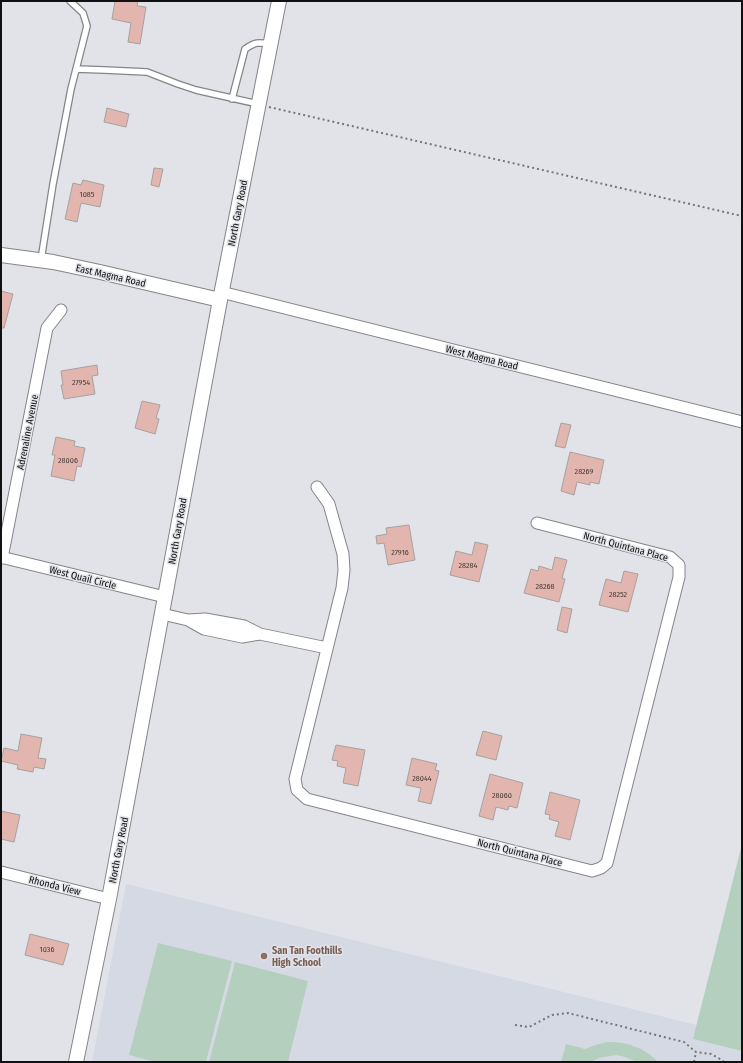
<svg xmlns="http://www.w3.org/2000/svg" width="743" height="1063" viewBox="0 0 743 1063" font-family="'Fira Sans Condensed',sans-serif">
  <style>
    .built { fill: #d4d9e4 }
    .green { fill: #b4cfbd }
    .building { fill: #e2b6ae; stroke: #a6a1a0 }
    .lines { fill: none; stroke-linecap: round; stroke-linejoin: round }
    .service-casing { stroke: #838588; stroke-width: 8 }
    .minor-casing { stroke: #838588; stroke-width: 13 }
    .tertiary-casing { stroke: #838588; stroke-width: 16 }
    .path { stroke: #747578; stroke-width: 2; stroke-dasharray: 2 3; stroke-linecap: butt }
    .service { stroke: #fff; stroke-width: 5.5 }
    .minor { stroke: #fff; stroke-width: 11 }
    .tertiary { stroke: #fff; stroke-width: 14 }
    .education-dot { fill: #8d6e63; stroke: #e2e3e8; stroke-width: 1.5 }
    .labels { text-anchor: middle; stroke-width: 3; stroke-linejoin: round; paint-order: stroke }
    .number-label { font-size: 8px; fill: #443a39 }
    .street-label { font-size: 10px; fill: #101112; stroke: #e2e3e8 }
    .education-label { font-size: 10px; font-weight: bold; fill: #785e54; stroke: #e2e3e8; text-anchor: start }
  </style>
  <rect width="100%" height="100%" fill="#e2e3e8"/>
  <!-- built -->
  <path class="built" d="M126 884 697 1025 693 1039 742 1051V1062H92Z"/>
  <!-- green -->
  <path class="green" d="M742 844V1051L693 1039Z
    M158 943 232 961 206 1062H155L129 1055Z
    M235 962 308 981 288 1062H209Z
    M607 1042C628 1042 643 1047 658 1062H637L625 1057 616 1055 599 1058 590 1062H561L566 1044 585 1049 596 1045Z"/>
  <!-- building -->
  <path class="building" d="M115 1H138L137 6 146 7 140 44 128 42 131 23 112 19Z
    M107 108 129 114 126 127 104 122Z
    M154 168 163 169 159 187 151 185Z
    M83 180 104 185 100 207 81 203 77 222 65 219 73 183 81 185Z
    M1 291 13 294 4 328H1Z
    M97 365 98 375 92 376 95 394 64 399 61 385H63L61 371Z
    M142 401 160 405 156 418 159 419 155 434 135 428Z
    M561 423 571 425 565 448 555 446Z
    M56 437 75 441 74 446 85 448 81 467 77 466 74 481 51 476 55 455H52Z
    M570 452 604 460 599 484 590 482V485L577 482 574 495 561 491Z
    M409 525 415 560 388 565 384 543 377 544 376 536 387 534 386 528Z
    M475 542 488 545 479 582 450 575 456 551 472 555Z
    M555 557 567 560 562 578 565 579 559 602 524 593 531 569 538 571 539 566 552 570Z
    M624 571 638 574 628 612 599 605 606 579 621 583Z
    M562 607 572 609 567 633 557 630Z
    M483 731 502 736 496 760 476 755Z
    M21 734 42 738 38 758 46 759 44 769 34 767 33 772 17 769 18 765 1 761 4 748 18 751Z
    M336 745 365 750 358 786 343 783 346 768 337 766 338 761 332 760Z
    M412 758 437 764 435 770 439 771 431 804 418 801 421 788 406 785Z
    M490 774 523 783 517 808 509 806 508 810 496 807 493 820 479 816Z
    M550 792 580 800 570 840 555 836 559 822 549 819 550 815 545 814Z
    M1 811 20 815 14 842 1 839Z
    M30 934 69 944 63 965 25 955Z"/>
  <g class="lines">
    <!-- service casing -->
    <g class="service-casing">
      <path id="service" d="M76 69 104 70 147 72 178 84 196 90 258 104
        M232 99 245 49C255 42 258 42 270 44
        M41 260 53 184 71 89 87 26 83 13 70 1"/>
    </g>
    <!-- minor casing -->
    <g class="minor-casing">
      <path id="minor" d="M221 292 742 422
        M317 487 329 504 343 554 344 570 342 588 295 779 297 790 307 799 592 871 601 868 607 863 679 577V565L670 557 537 523
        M1 557 165 597
        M2 558 47 328 61 310
        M162 614 188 620 205 619 244 626 260 634 327 648
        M188 620 204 629 242 637 260 634
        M1 872 109 899"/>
    </g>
    <!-- tertiary casing -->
    <g class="tertiary-casing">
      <path id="tertiary" d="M1 255 53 262 100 272 220 300
        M76 1062 109 899 220 300 279 1"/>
    </g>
    <!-- path -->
    <path class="path" d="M269 107 742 216
      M515 1025 529 1027 552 1015 568 1013 684 1042 696 1052 711 1054 722 1060 724 1062
      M694 1062 696 1052"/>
    <!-- service -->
    <use href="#service" class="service"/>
    <!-- minor -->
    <use href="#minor" class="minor"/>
    <!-- tertiary -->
    <use href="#tertiary" class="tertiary"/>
  </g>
  <!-- markers -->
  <circle class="education-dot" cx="264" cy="956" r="4"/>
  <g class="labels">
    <!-- number labels -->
    <g class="number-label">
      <text x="87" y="197">1085</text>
      <text x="81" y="385">27954</text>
      <text x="68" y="463">28006</text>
      <text x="584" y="474">28269</text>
      <text x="400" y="555">27916</text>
      <text x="468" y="568">28284</text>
      <text x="545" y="589">28268</text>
      <text x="618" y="597">28252</text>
      <text x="422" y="781">28044</text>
      <text x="502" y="798">28060</text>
      <text x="47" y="952">1036</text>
    </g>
    <!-- street labels -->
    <g class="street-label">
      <text transform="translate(237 213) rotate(-79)" y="4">North Gary Road</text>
      <text transform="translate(111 275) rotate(13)" y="4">East Magma Road</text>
      <text transform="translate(482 357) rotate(14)" y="4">West Magma Road</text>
      <text transform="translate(27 432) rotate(-79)" y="4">Adrenaline Avenue</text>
      <text transform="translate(177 531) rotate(-80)" y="4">North Gary Road</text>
      <text transform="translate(626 546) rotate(15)" y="4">North Quintana Place</text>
      <text transform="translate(83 577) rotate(14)" y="4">West Quail Circle</text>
      <text transform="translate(118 850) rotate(-79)" y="4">North Gary Road</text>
      <text transform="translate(520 852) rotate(14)" y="4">North Quintana Place</text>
      <text transform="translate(55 885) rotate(14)" y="4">Rhonda View</text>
    </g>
    <!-- education labels -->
    <g class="education-label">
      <text x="272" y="954">San Tan Foothills<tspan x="272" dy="12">High School</tspan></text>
    </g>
  </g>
  <!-- border -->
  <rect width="743" height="1063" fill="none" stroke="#101112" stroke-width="4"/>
</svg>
